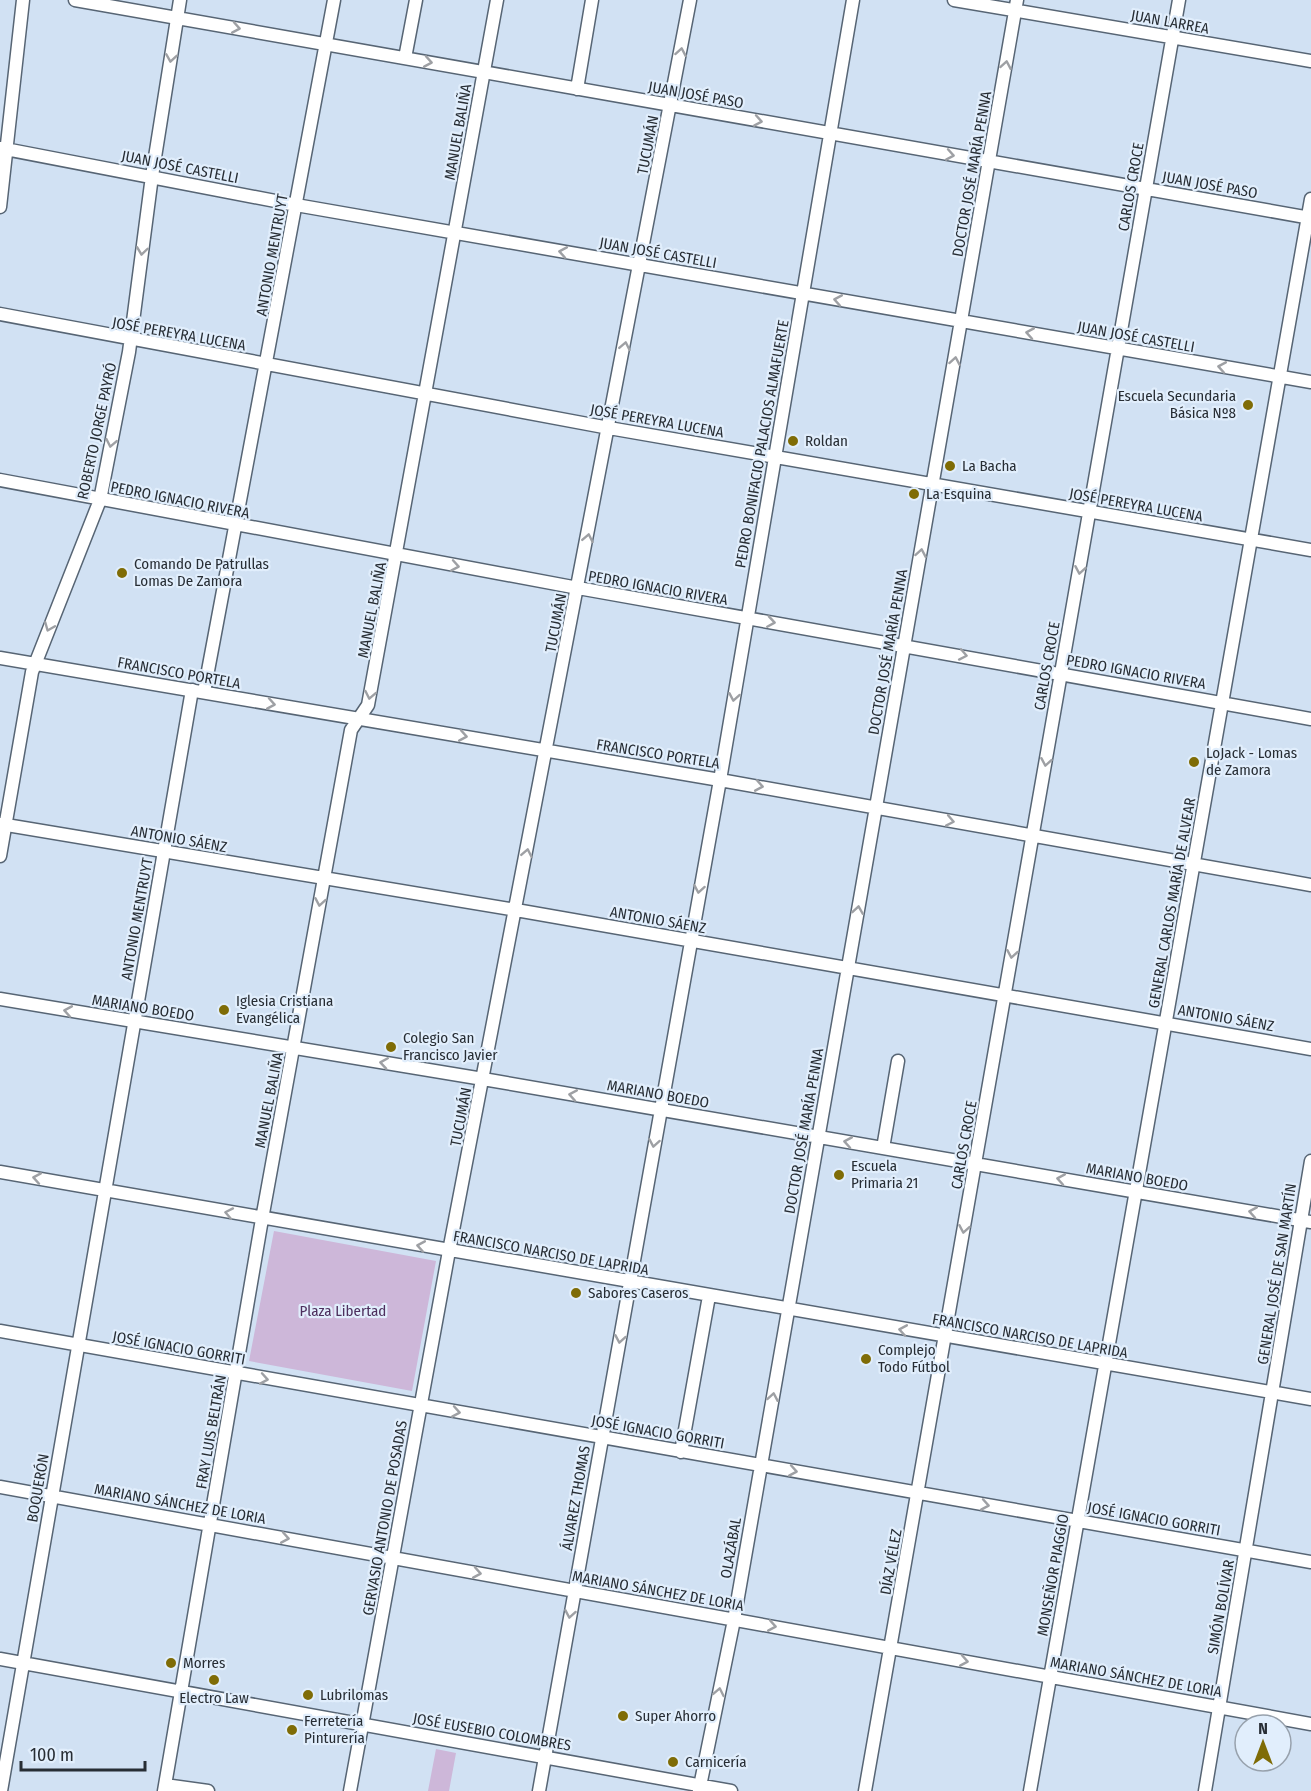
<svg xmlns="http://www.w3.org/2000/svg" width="1311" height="1791" viewBox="0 0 1311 1791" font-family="'Fira Sans Condensed',sans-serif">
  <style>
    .green { fill: #cdb7d9 }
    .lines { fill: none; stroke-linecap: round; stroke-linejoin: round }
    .minor-casing { stroke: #576574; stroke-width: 15 }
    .minor { stroke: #fff; stroke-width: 12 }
    .oneway { stroke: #9ea0a4 }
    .poi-dot { fill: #7f6c06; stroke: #e1eefc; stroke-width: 2 }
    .labels { text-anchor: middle; stroke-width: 4.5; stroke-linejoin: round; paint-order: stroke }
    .street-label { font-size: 15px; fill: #272d34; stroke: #e1eefc }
    .poi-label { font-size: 15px; fill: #272d34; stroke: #e1eefc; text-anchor: start }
    .park-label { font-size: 15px; fill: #4d2f5d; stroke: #e1eefc }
  </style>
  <rect width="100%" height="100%" fill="#d1e1f3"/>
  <!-- green -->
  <path class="green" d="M274 1231 436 1261 412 1391 249 1361Z
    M436 1749 456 1753 449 1791H428Z"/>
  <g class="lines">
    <!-- minor casing -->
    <g class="minor-casing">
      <path id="minor" d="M75 0 1311 218
        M954 0 1311 61
        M405 58 416 0
        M577 89 592 0
        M0 148 296 205 1311 382
        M0 207 23 0
        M0 314 609 428 1311 550
        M0 480 578 588 1311 719
        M0 658 720 780 1311 885
        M204 692 334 0
        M0 824 516 910 1311 1049
        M0 856 32 672 100 500 129 352 152 176 180 0
        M0 999 483 1079 1311 1222
        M883 1148 898 1061
        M0 1172 1311 1399
        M0 1331 1311 1562
        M681 1452 709 1296
        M0 1487 1311 1724
        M0 1659 731 1791
        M165 1785 208 1791
        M1 1791 192 690
        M164 1791 262 1219 351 730 368 705 497 0
        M350 1791 449 1251 690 0
        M539 1791 720 780 853 0
        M699 1791 734 1620 1017 0
        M865 1791 1179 0
        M1030 1791 1311 199
        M1205 1791 1311 1161"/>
    </g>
    <!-- minor -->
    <use href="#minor" class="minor"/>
  </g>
  <!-- one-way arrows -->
  <defs><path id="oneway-chevron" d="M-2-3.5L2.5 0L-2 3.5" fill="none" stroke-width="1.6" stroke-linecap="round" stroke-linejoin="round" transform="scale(1.5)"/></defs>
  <g class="oneway">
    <use href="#oneway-chevron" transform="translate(236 28) rotate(10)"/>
    <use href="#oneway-chevron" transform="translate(681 52) rotate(-80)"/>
    <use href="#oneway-chevron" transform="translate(171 58) rotate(99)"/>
    <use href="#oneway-chevron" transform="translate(428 62) rotate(10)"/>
    <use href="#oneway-chevron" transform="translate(1006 65) rotate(-80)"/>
    <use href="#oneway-chevron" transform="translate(758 121) rotate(10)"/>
    <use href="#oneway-chevron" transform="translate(950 155) rotate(10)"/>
    <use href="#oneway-chevron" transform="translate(142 251) rotate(98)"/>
    <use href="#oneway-chevron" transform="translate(563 252) rotate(-170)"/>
    <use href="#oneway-chevron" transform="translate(838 300) rotate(-170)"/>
    <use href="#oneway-chevron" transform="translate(1030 333) rotate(-170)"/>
    <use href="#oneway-chevron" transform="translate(625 346) rotate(-79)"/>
    <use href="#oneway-chevron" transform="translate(955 361) rotate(-80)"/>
    <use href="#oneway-chevron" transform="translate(1222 367) rotate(-170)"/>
    <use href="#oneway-chevron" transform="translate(111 443) rotate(101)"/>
    <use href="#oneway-chevron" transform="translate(588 538) rotate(-79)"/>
    <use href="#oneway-chevron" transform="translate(921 553) rotate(-80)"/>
    <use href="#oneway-chevron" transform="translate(455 566) rotate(10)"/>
    <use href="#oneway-chevron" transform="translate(1080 570) rotate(100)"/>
    <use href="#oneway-chevron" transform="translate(771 622) rotate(9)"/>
    <use href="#oneway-chevron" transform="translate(49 627) rotate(112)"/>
    <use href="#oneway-chevron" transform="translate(963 655) rotate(11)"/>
    <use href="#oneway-chevron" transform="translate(370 695) rotate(101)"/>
    <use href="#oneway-chevron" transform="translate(734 697) rotate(100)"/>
    <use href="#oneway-chevron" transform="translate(271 704) rotate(10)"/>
    <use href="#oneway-chevron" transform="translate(463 736) rotate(10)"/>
    <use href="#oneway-chevron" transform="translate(1046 762) rotate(100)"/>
    <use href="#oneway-chevron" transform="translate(759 786) rotate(10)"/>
    <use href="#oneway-chevron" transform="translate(950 821) rotate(11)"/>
    <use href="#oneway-chevron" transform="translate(527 853) rotate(-79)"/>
    <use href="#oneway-chevron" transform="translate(699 889) rotate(100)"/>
    <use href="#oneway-chevron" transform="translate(320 902) rotate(100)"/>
    <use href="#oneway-chevron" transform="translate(858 910) rotate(-81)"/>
    <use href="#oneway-chevron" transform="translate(1012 954) rotate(100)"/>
    <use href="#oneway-chevron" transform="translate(68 1011) rotate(-170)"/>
    <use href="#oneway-chevron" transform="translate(384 1063) rotate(-171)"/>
    <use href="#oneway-chevron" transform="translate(573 1095) rotate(-170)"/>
    <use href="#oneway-chevron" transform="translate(848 1142) rotate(-170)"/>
    <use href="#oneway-chevron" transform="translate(654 1143) rotate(100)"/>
    <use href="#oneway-chevron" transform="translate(37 1178) rotate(-170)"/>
    <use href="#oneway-chevron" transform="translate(1061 1179) rotate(-170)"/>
    <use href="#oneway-chevron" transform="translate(1253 1212) rotate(-170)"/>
    <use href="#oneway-chevron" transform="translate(229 1213) rotate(-169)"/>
    <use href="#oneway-chevron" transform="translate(964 1229) rotate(100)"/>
    <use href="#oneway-chevron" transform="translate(421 1246) rotate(-170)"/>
    <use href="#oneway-chevron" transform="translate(903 1330) rotate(-170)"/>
    <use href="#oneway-chevron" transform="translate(620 1339) rotate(100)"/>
    <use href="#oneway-chevron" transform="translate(264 1379) rotate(10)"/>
    <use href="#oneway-chevron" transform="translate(773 1397) rotate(-80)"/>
    <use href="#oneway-chevron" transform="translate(456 1412) rotate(10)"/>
    <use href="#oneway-chevron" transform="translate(793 1471) rotate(10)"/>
    <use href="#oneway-chevron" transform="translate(985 1505) rotate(10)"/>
    <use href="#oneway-chevron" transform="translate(285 1538) rotate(10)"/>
    <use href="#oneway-chevron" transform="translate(477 1573) rotate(10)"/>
    <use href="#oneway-chevron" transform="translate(570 1614) rotate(100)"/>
    <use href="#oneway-chevron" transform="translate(772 1626) rotate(10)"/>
    <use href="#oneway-chevron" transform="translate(964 1661) rotate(10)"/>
    <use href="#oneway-chevron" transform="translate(719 1692) rotate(-79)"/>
  </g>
  <!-- markers -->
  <g class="poi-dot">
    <circle cx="1248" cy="405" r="6"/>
    <circle cx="793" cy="441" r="6"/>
    <circle cx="950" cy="466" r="6"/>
    <circle cx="914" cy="494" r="6"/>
    <circle cx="122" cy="573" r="6"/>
    <circle cx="1194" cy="762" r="6"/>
    <circle cx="224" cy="1010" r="6"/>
    <circle cx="391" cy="1047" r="6"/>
    <circle cx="839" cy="1175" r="6"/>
    <circle cx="576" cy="1293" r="6"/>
    <circle cx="866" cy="1359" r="6"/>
    <circle cx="171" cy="1663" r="6"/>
    <circle cx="214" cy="1680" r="6"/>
    <circle cx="308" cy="1695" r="6"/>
    <circle cx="623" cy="1716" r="6"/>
    <circle cx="292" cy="1730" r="6"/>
    <circle cx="673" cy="1762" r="6"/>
  </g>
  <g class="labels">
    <!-- street labels -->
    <g class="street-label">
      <text transform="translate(1170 22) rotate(10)" y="5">JUAN LARREA</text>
      <text transform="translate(696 95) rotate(10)" y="5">JUAN JOSÉ PASO</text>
      <text transform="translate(458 132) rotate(-80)" y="5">MANUEL BALIÑA</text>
      <text transform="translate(648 145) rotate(-79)" y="5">TUCUMÁN</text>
      <text transform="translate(180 167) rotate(11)" y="5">JUAN JOSÉ CASTELLI</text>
      <text transform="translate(972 174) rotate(-80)" y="5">DOCTOR JOSÉ MARÍA PENNA</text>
      <text transform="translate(1210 185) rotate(10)" y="5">JUAN JOSÉ PASO</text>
      <text transform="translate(1131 187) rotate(-80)" y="5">CARLOS CROCE</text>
      <text transform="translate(658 253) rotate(10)" y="5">JUAN JOSÉ CASTELLI</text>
      <text transform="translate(272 255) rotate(-80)" y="5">ANTONIO MENTRUYT</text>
      <text transform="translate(179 334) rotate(10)" y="5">JOSÉ PEREYRA LUCENA</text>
      <text transform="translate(1136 337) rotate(10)" y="5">JUAN JOSÉ CASTELLI</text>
      <text transform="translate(657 421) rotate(10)" y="5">JOSÉ PEREYRA LUCENA</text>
      <text transform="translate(97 431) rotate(-78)" y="5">ROBERTO JORGE PAYRÓ</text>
      <text transform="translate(762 444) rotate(-80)" y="5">PEDRO BONIFACIO PALACIOS ALMAFUERTE</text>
      <text transform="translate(180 500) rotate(11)" y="5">PEDRO IGNACIO RIVERA</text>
      <text transform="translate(1136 505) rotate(10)" y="5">JOSÉ PEREYRA LUCENA</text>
      <text transform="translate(658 588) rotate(10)" y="5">PEDRO IGNACIO RIVERA</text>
      <text transform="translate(372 610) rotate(-79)" y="5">MANUEL BALIÑA</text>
      <text transform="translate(556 623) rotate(-79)" y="5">TUCUMÁN</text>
      <text transform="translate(888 652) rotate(-80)" y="5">DOCTOR JOSÉ MARÍA PENNA</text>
      <text transform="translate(1047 666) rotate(-80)" y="5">CARLOS CROCE</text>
      <text transform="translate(1136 672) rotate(10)" y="5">PEDRO IGNACIO RIVERA</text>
      <text transform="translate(179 673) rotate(10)" y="5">FRANCISCO PORTELA</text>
      <text transform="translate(658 754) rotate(9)" y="5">FRANCISCO PORTELA</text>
      <text transform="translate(179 839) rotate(10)" y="5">ANTONIO SÁENZ</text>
      <text transform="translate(1172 903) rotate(-80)" y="5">GENERAL CARLOS MARÍA DE ALVEAR</text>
      <text transform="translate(137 919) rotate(-80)" y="5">ANTONIO MENTRUYT</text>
      <text transform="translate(658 920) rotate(10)" y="5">ANTONIO SÁENZ</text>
      <text transform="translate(143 1008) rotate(9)" y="5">MARIANO BOEDO</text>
      <text transform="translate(1226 1018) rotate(10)" y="5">ANTONIO SÁENZ</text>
      <text transform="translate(658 1094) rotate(10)" y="5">MARIANO BOEDO</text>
      <text transform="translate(269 1100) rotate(-79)" y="5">MANUEL BALIÑA</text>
      <text transform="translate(461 1117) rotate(-79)" y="5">TUCUMÁN</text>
      <text transform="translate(804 1131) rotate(-80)" y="5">DOCTOR JOSÉ MARÍA PENNA</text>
      <text transform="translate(964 1145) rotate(-80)" y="5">CARLOS CROCE</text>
      <text transform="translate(1137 1177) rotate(10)" y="5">MARIANO BOEDO</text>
      <text transform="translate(551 1253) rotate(10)" y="5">FRANCISCO NARCISO DE LAPRIDA</text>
      <text transform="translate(1277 1274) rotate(-81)" y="5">GENERAL JOSÉ DE SAN MARTÍN</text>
      <text transform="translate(1030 1336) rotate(10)" y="5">FRANCISCO NARCISO DE LAPRIDA</text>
      <text transform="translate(179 1348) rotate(10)" y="5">JOSÉ IGNACIO GORRITI</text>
      <text transform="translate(211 1432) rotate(-80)" y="5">FRAY LUIS BELTRÁN</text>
      <text transform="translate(658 1432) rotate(10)" y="5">JOSÉ IGNACIO GORRITI</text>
      <text transform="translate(38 1488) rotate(-80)" y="5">BOQUERÓN</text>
      <text transform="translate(576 1498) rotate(-80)" y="5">ÁLVAREZ THOMAS</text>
      <text transform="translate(180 1504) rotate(10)" y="5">MARIANO SÁNCHEZ DE LORIA</text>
      <text transform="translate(385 1518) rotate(-80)" y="5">GERVASIO ANTONIO DE POSADAS</text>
      <text transform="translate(1154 1519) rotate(10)" y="5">JOSÉ IGNACIO GORRITI</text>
      <text transform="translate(731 1548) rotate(-80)" y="5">OLAZÁBAL</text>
      <text transform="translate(891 1562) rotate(-80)" y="5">DÍAZ VÉLEZ</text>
      <text transform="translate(1053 1575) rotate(-80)" y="5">MONSEÑOR PIAGGIO</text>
      <text transform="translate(658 1591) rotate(10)" y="5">MARIANO SÁNCHEZ DE LORIA</text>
      <text transform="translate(1221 1607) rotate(-80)" y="5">SIMÓN BOLÍVAR</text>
      <text transform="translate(1136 1677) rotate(10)" y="5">MARIANO SÁNCHEZ DE LORIA</text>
      <text transform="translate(492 1732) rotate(10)" y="5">JOSÉ EUSEBIO COLOMBRES</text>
    </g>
    <!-- poi labels -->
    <g class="poi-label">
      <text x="1236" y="401" text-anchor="end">Escuela Secundaria<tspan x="1236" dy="17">Básica Nº8</tspan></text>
      <text x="805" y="446">Roldan</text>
      <text x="962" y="471">La Bacha</text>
      <text x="926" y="499">La Esquina</text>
      <text x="134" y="569">Comando De Patrullas<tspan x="134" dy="17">Lomas De Zamora</tspan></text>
      <text x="1206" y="758">LoJack - Lomas<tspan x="1206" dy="17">de Zamora</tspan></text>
      <text x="236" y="1006">Iglesia Cristiana<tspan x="236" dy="17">Evangélica</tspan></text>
      <text x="403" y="1043">Colegio San<tspan x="403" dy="17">Francisco Javier</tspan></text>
      <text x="851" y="1171">Escuela<tspan x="851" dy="17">Primaria 21</tspan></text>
      <text x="588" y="1298">Sabores Caseros</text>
      <text x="878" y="1355">Complejo<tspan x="878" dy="17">Todo Fútbol</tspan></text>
      <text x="183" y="1668">Morres</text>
      <text x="320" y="1700">Lubrilomas</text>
      <text x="214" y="1703" text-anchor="middle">Electro Law</text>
      <text x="635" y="1721">Super Ahorro</text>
      <text x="304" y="1726">Ferretería<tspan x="304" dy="17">Pinturería</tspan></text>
      <text x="685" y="1767">Carnicería</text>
    </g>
    <!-- park labels -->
    <g class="park-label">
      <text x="343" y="1316">Plaza Libertad</text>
    </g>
  </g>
  <!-- north arrow -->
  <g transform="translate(1263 1743)"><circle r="28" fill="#e1eefc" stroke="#97a1ac" stroke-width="1.5"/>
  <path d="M0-4.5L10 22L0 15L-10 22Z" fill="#7f6c06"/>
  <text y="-9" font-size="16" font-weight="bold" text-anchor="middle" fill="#272d34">N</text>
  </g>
  <!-- scale -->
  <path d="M21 1761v9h124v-9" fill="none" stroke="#272d34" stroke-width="3"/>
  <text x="30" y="1761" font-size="18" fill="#272d34" stroke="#e1eefc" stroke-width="4.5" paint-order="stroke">100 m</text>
</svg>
